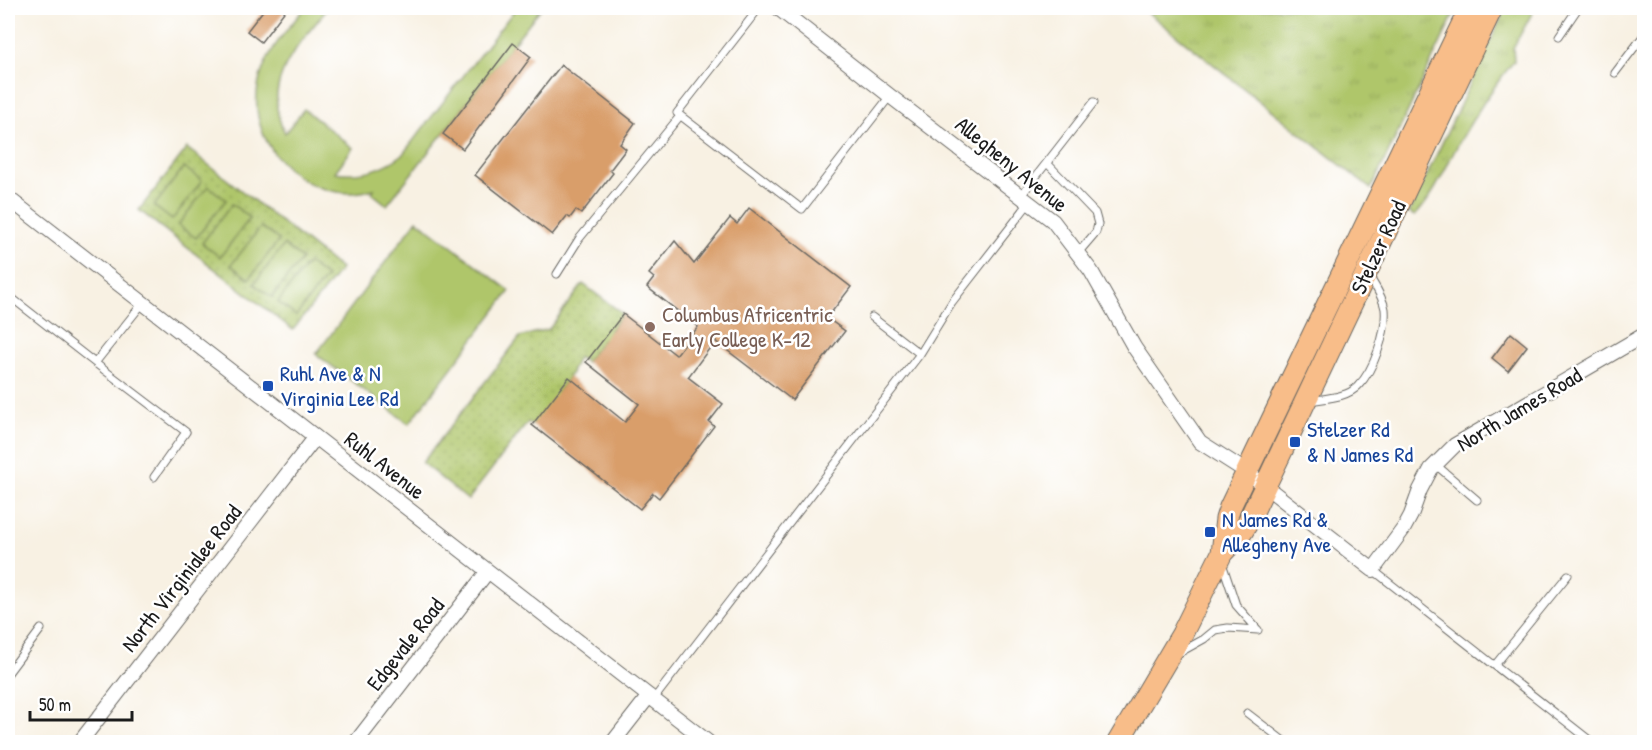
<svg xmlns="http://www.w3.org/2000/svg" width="1652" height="750" viewBox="0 0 1652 750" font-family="'Patrick Hand',sans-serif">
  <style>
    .grass { fill: url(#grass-tufts); stroke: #667144; stroke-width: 1.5 }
    .park { fill: url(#park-dots); stroke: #667144; stroke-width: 1.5 }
    .garden { fill: #afc66b; stroke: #667144; stroke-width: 1.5 }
    .building { fill: #d99e6a }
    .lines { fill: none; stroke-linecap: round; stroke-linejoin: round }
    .service-casing { stroke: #696762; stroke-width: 9 }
    .minor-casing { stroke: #696762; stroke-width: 16 }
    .primary-casing { stroke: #696762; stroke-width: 23 }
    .service { stroke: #fff; stroke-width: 7 }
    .minor { stroke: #fff; stroke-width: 14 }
    .primary { stroke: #f8bd89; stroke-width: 21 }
    .education-dot { fill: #8d6e63; stroke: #fff; stroke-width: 2 }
    .transit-dot { fill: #1a4fb4; stroke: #fff; stroke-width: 2 }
    .labels { text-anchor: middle; stroke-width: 5; stroke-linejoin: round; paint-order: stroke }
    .street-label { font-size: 22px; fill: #1c1c1c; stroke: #fff }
    .education-label { font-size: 22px; fill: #785e54; stroke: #fff; text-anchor: start }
    .transit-label { font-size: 22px; fill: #164399; stroke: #fff; text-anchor: start }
  </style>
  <defs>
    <pattern id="grass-tufts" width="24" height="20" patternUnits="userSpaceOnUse" patternTransform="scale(1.5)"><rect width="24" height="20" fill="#afc66b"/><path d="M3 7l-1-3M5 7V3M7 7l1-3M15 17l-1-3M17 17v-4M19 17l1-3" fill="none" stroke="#96aa5c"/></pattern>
    <pattern id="park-dots" width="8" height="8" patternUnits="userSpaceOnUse" patternTransform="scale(1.5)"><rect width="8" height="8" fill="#afc66b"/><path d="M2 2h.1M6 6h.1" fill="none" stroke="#96aa5c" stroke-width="1.8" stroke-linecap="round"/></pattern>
  </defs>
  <rect width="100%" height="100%" fill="#fff"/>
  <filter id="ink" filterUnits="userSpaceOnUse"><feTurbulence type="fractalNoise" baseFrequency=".0167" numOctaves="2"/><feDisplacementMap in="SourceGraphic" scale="12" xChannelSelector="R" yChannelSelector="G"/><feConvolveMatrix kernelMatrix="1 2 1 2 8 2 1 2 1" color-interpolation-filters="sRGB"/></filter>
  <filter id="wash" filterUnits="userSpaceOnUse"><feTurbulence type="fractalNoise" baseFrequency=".008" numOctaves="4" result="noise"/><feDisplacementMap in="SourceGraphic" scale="24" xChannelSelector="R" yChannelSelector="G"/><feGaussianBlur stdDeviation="1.35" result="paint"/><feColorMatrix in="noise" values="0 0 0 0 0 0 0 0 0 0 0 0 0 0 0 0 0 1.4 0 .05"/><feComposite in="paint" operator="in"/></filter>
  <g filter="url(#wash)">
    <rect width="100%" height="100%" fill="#f8f1e3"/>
    <!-- grass -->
    <path class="grass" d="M1142 8H1457L1371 189Z
      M1506 8H1535L1513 48 1514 61C1492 88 1476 113 1459 143 1444 169 1436 194 1415 216L1409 213Z"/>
    <!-- park -->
    <path class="park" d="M187 148 341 269 293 330 139 210Z
      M583 284 623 314 610 330 622 340 602 341 586 362 578 357 569 377 557 393 568 403 532 425 528 422 468 500 422 463 520 337 549 329Z"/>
    <!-- garden -->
    <path class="garden" d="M305 8H328C299 45 259 83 285 133L304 109 353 148 335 172C360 176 382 170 402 155L516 8H541L387 205 372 193 374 189C313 209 246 150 258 86 264 54 285 32 305 8Z
      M184 167 202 181 172 220 154 206Z
      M208 186 226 200 196 238 178 225Z
      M232 204 250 218 220 257 202 243Z
      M417 220 510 291 409 424 316 354Z
      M261 227 279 240 249 279 231 265Z
      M284 245 302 259 272 297 254 284Z
      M308 263 326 277 296 316 278 302Z"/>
    <g id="blocks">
      <!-- building -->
      <path class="building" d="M265 8H287L261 42 247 31Z
        M513 43 531 57 463 149 443 134Z
        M561 65 635 123 620 144 626 149 610 170 613 173 581 214 576 210 570 218 567 216 552 235 475 175Z
        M749 208 851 287 827 318 845 331 792 400 715 341 688 377 723 404 709 422 714 426 659 498 653 493 640 509 532 425 569 377 625 422 639 404 586 362 623 314 676 355 698 327 647 287 654 278 649 274 675 241 694 264 730 218 737 224Z
        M1511 333 1527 346 1508 371 1492 358Z"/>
    </g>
  </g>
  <g filter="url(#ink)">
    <use href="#blocks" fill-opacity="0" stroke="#696762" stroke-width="1.5"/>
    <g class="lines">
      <!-- service casing -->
      <g class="service-casing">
        <path id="service" d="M759 8 677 113 802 209 890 96
          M1559 36 1578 8
          M1615 73 1644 35
          M1047 163 1095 213 1098 224 1096 232 1078 253
          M1020 197 1094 102
          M557 274 579 239 680 116
          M8 295 95 363
          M142 304 95 363 186 432 154 477
          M872 317 920 354
          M1310 401C1325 398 1347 398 1358 386 1374 370 1387 332 1385 309 1383 297 1375 286 1369 276
          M1436 465 1477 500
          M1222 563 1236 605 1258 630
          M1373 570 1592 742
          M1177 654 1204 639 1215 630 1228 628 1258 630
          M1495 665 1568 575
          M8 673 41 629
          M653 700 920 354 952 302 1029 203
          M1247 713 1285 742"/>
      </g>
      <!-- minor casing -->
      <g class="minor-casing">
        <path id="minor" d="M778 8 890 96 1053 221 1091 271 1134 347 1200 442 1247 472 1373 570 1404 528 1411 515 1420 490 1431 469 1455 445 1644 335
          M8 198 708 742
          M80 742 315 438
          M356 742 488 571
          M613 742 649 696"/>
      </g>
      <!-- primary casing -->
      <g class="primary-casing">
        <path id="primary" d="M1222 553 1226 519 1230 507 1470 8
          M1118 742 1182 634 1222 553 1242 532 1249 520 1492 8"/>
      </g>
      <!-- service -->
      <use href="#service" class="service"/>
      <!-- minor -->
      <use href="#minor" class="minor"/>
      <!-- primary -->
      <use href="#primary" class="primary"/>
    </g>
  </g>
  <!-- markers -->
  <circle class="education-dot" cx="650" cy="327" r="6"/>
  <g class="transit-dot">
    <rect x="262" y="380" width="12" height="12" rx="3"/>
    <rect x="1289" y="436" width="12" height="12" rx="3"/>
    <rect x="1204" y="526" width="12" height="12" rx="3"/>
  </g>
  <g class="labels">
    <!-- street labels -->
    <g class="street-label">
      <text transform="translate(1012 164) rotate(39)" y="8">Allegheny Avenue</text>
      <text transform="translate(1378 247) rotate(-65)" y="8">Stelzer Road</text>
      <text transform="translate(1519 409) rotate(-31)" y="8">North James Road</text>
      <text transform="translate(385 465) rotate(38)" y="8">Ruhl Avenue</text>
      <text transform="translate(181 578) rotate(-52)" y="8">North Virginialee Road</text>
      <text transform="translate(405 644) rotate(-52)" y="8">Edgevale Road</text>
    </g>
    <!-- education labels -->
    <g class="education-label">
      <text x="662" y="322">Columbus Africentric<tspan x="662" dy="25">Early College K-12</tspan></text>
    </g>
    <!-- transit labels -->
    <g class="transit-label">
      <text x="280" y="381">Ruhl Ave &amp; N<tspan x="280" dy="25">Virginia Lee Rd</tspan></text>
      <text x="1307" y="437">Stelzer Rd<tspan x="1307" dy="25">&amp; N James Rd</tspan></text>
      <text x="1222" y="527">N James Rd &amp;<tspan x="1222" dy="25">Allegheny Ave</tspan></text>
    </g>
  </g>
  <!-- margin -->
  <rect width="1652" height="750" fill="none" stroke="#fff" stroke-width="30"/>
  <!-- scale -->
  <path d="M30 711v9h102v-9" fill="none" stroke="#1c1c1c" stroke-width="3"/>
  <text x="39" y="711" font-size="18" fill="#1c1c1c" stroke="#ffffff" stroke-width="4.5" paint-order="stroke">50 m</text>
</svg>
